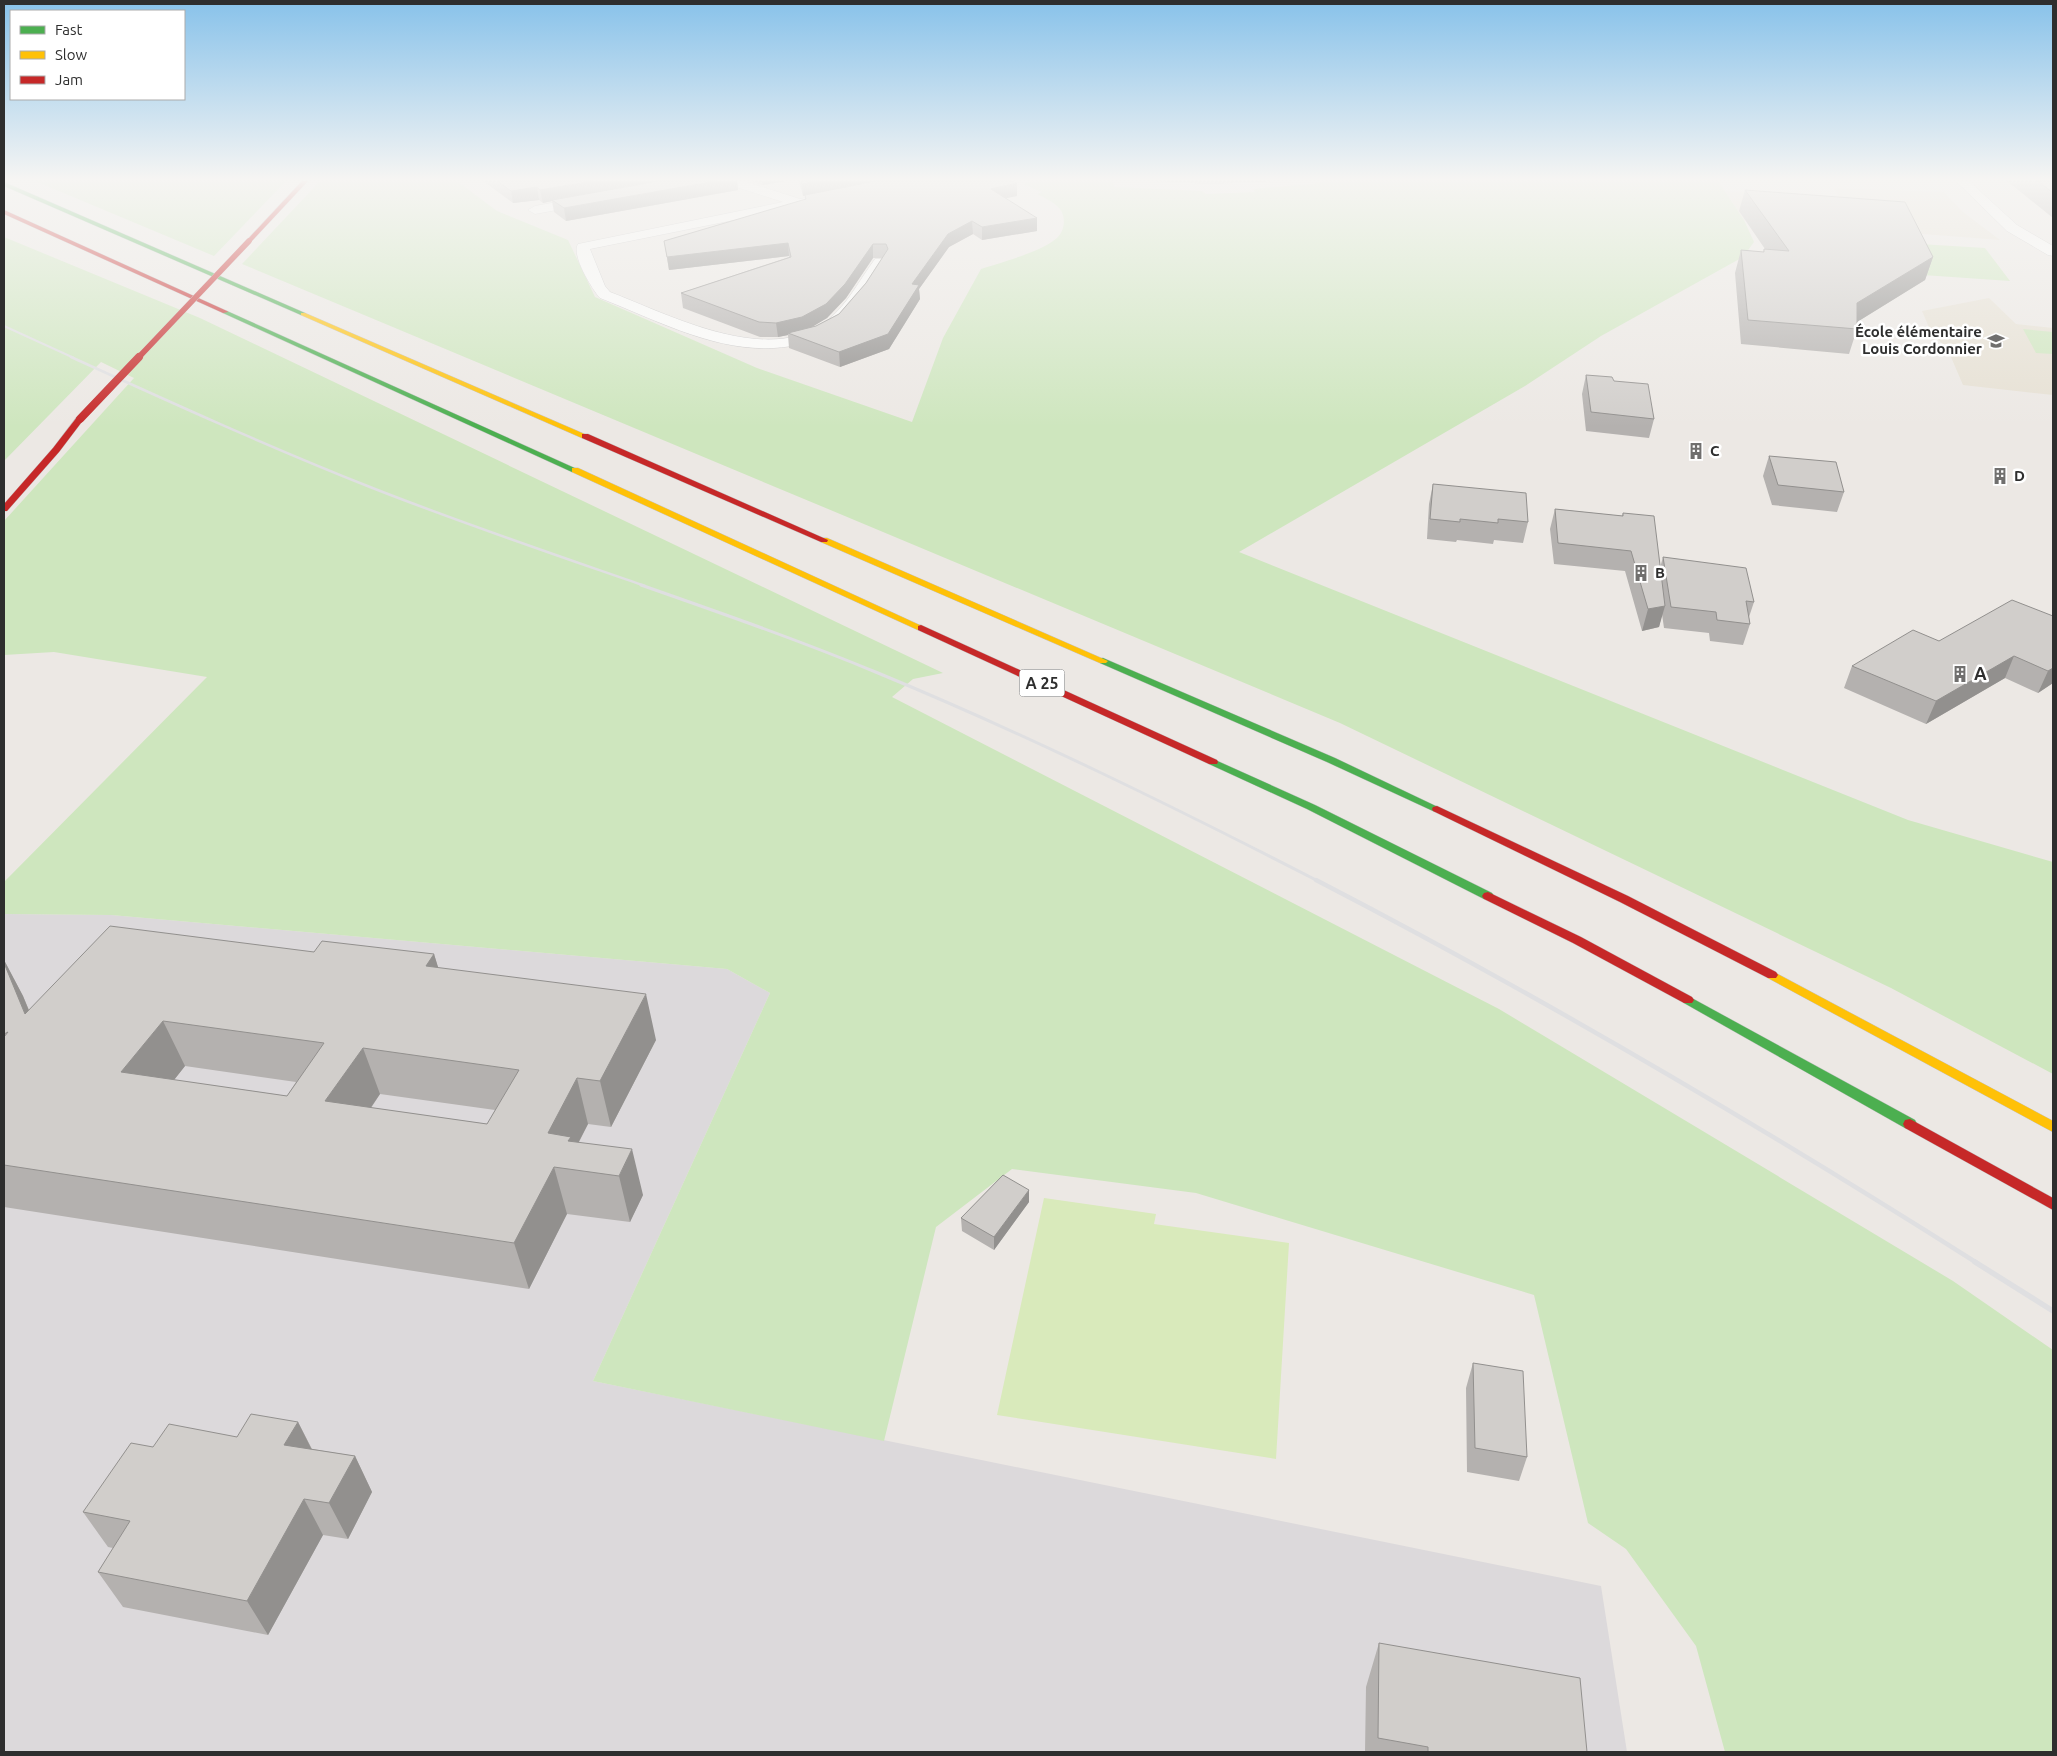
<svg xmlns="http://www.w3.org/2000/svg" width="2057" height="1756" viewBox="0 0 2057 1756" font-family="Ubuntu,sans-serif">
  <style>
    .industrial { fill: #dcd9db }
    .education { fill: #e6e0d3 }
    .green { fill: #cee6be }
    .pitch { fill: #d9eabb }
    .lines { fill: none; stroke-linecap: round; stroke-linejoin: round }
    .street-casing { stroke: #c5c4c5; stroke-width: 1 }
    .fast-casing { stroke: #c5c4c5; stroke-width: 1 }
    .slow-casing { stroke: #c5c4c5; stroke-width: 1 }
    .jam-casing { stroke: #c5c4c5; stroke-width: 1 }
    .street { fill: #fcfcfb; fill-rule: evenodd }
    .fast { fill: #4caf50; fill-rule: evenodd }
    .slow { fill: #ffc107; fill-rule: evenodd }
    .jam { fill: #c62828; fill-rule: evenodd }
    .rail-far4 { stroke: #dfdfe1; stroke-width: 2 }
    .rail-far3 { stroke: #dfdfe1; stroke-width: 2.5 }
    .rail-far2 { stroke: #dfdfe1; stroke-width: 3 }
    .rail-far1 { stroke: #dfdfe1; stroke-width: 4.5 }
    .rail { stroke: #dfdfe1; stroke-width: 5.5 }
    .jam-bridge-far1-casing { stroke: #c5c4c5; stroke-width: 6; stroke-linecap: butt }
    .jam-bridge-casing { stroke: #c5c4c5; stroke-width: 8; stroke-linecap: butt }
    .jam-bridge-far1 { stroke: #c62828; stroke-width: 5.5 }
    .jam-bridge { stroke: #c62828; stroke-width: 8 }
    .wall { fill: #b4b1af; fill-rule: evenodd }
    .shaded-wall { fill: #92908e }
    .building { fill: #d1cecb; stroke: #92908e; fill-rule: evenodd }
    .labels { text-anchor: middle; stroke-width: 5; stroke-linejoin: round; paint-order: stroke }
    .far-poi-label { font-size: 15px; font-weight: bold; fill: #2e2e2e; stroke: #fff; text-anchor: start }
    .shield { fill: #fff; stroke: #6d6d6d; stroke-width: 1 }
    .shield-label { font-size: 16px; font-weight: bold; fill: #2e2e2e }
    .poi-label { font-size: 18px; font-weight: bold; fill: #2e2e2e; stroke: #fff; text-anchor: start }
  </style>
  <rect width="100%" height="100%" fill="#ece8e4"/>
  <!-- industrial -->
  <path class="industrial" d="M4 914 111 915 727 969 770 993 593 1381 1601 1586 1627 1752H4Z"/>
  <!-- education -->
  <path class="education" d="M1834 188 1944 192 1963 212 2000 240 1744 220 1725 191 1839 197Z
    M1989 298 2016 324 2053 328V395L1963 385 1948 350 1931 332 1922 311Z"/>
  <!-- green -->
  <path class="green" d="M35 181H286L214 256Z
    M320 181H457L497 211 568 240 595 297 757 368 912 422 943 338 981 269C1002 262 1041 252 1057 238 1065 231 1066 217 1060 209 1054 202 1045 198 1037 194L1042 192 1023 184 1031 181H1113L1114 187 1202 191 1206 194 1255 192 1253 189 1322 183V181H1718L1744 220 1754 242 1743 257 1601 336 1525 386 1239 552 1908 820 2053 862V1074L1891 988 1340 723 242 264Z
    M4 237 200 318 943 673 913 679 892 697 1499 1009 1953 1281 2053 1350V1752H1725L1696 1646 1626 1549 1588 1523 1534 1295 1196 1193 1012 1169 936 1227 884 1441 593 1381 770 993 727 969 111 915 4 914V882L207 677 54 652 4 655V521L134 378 101 362 4 461Z
    M1806 237 1985 248 2010 281 1821 268Z
    M2023 329 2053 332V354L2036 353Z"/>
  <!-- pitch -->
  <path class="pitch" d="M1044 1198 1156 1214 1154 1224 1289 1243 1276 1459 997 1415Z"/>
  <g class="lines">
    <!-- street casing -->
    <g class="street-casing">
      <path id="street" d="M726 181H744L800 199 824 194 831 198 824 202 590 249 605 286 610 292C670 315 770 368 828 320 848 304 860 279 875 259H885L887 262C873 283 859 310 839 327 828 336 815 340 801 344 731 361 664 323 600 298 592 289 571 255 578 244L783 202 727 184Z
        M1956 181H1969L2017 225 2053 246V256L2048 255 2007 231Z
        M590 196 597 200 595 203 535 214 528 210 535 206Z"/>
    </g>
    <!-- fast casing -->
    <g class="fast-casing">
      <path id="fast" d="M4 182 305 313 306 314 301 315 4 186Z
        M223 311H227L579 470 572 472 223 313Z
        M1103 658 1335 758 1442 809 1437 812 1433 811 1327 762 1100 663V659Z
        M1213 759 1315 805 1492 893 1494 896 1492 899H1484L1307 809 1209 764 1208 762Z
        M1688 996 1915 1120 1917 1124 1915 1128 1910 1129 1905 1128 1684 1003 1682 1000 1684 997Z"/>
    </g>
    <!-- slow casing -->
    <g class="slow-casing">
      <path id="slow" d="M301 313H305L589 436 582 438 301 315Z
        M572 468H578L926 628 924 630H918L572 472Z
        M821 538H827L1108 661 1106 663H1100L821 542Z
        M1772 971 2053 1121V1132L1768 978 1766 975 1768 972Z"/>
    </g>
    <!-- jam casing -->
    <g class="jam-casing">
      <path id="jam" d="M302 181H308L251 242H247V240Z
        M4 210 227 311 228 312 223 313 4 214Z
        M77 417 84 419 59 452 7 511H4V504L53 448Z
        M582 434H588L828 540 827 542H821L582 438Z
        M921 625 1217 760 1218 762 1217 764H1209L918 630V626Z
        M1437 806 1628 896 1776 972 1778 975 1776 978H1768L1620 902 1433 811 1432 809 1433 807Z
        M1488 892 1581 937 1692 997 1694 1000 1692 1003H1684L1573 943 1484 899 1482 896 1484 893Z
        M1910 1119 2053 1198V1210L1905 1128 1903 1124 1905 1120Z"/>
    </g>
    <!-- street -->
    <use href="#street" class="street"/>
    <!-- fast -->
    <use href="#fast" class="fast"/>
    <!-- slow -->
    <use href="#slow" class="slow"/>
    <!-- jam -->
    <use href="#jam" class="jam"/>
    <!-- rail-far4 -->
    <path class="rail-far4" d="M4 326 74 358"/>
    <!-- rail-far3 -->
    <path class="rail-far3" d="M71 357C170 402 269 447 370 487 461 523 553 554 645 586"/>
    <!-- rail-far2 -->
    <path class="rail-far2" d="M641 585C721 613 801 641 878 673 1028 735 1174 807 1318 881"/>
    <!-- rail-far1 -->
    <path class="rail-far1" d="M1316 880C1542 997 1762 1127 1977 1263"/>
    <!-- rail -->
    <path class="rail" d="M1975 1262 2053 1311"/>
    <!-- jam-bridge-far1 casing -->
    <g class="jam-bridge-far1-casing">
      <path id="jam-bridge-far1" d="M138 358 249 241"/>
    </g>
    <!-- jam-bridge casing -->
    <g class="jam-bridge-casing">
      <path id="jam-bridge" d="M80 419 139 357"/>
    </g>
    <!-- jam-bridge-far1 -->
    <use href="#jam-bridge-far1" class="jam-bridge-far1"/>
    <!-- jam-bridge -->
    <use href="#jam-bridge" class="jam-bridge"/>
  </g>
  <!-- wall -->
  <path class="wall" d="M483 181H737L738 190 566 221 554 212 552 201 543 203 539 200 513 203Z
    M750 181H786L763 185Z
    M799 181H1011L1017 196 1006 198 1037 231 982 240 973 234 949 247 919 289 920 299 889 349 840 367 789 348 788 335 778 337H760L683 308 681 293 789 257V256L669 270 664 241 805 200V196H803ZM873 258H882L866 283 839 314 816 326 811 327 827 318 846 298Z
    M1147 181H1272L1257 182 1211 184Z
    M2007 181H2053V218Z
    M1745 190 1933 257 1925 280 1857 322V329L1849 354 1741 344 1735 273 1741 250 1763 252 1764 249H1765L1739 211Z
    M1586 375 1614 381 1654 419 1649 438 1586 431 1582 394Z
    M1769 456 1844 492 1837 512 1772 505 1763 476Z
    M1433 484 1528 522 1523 543 1494 540 1493 544 1457 540 1456 542 1427 539 1429 504Z
    M1555 509 1622 516 1623 513 1660 568 1663 557 1754 602 1749 617 1750 624 1743 645 1710 641 1709 633 1664 628 1662 614 1659 627 1642 631 1625 571 1554 564 1550 529Z
    M2053 616V683L2038 693 2005 678 1926 724 1844 688 1852 666 1939 641Z
    M314 952 434 954 438 968 656 1040 611 1127 588 1124 579 1142 643 1195 630 1222 567 1214 529 1289 4 1207V960L23 996 29 1010ZM185 1066 296 1082 287 1096 174 1080ZM380 1094 495 1110 487 1124 371 1108Z
    M1029 1202 994 1250 962 1231 961 1218Z
    M1473 1363 1527 1457 1519 1481 1467 1472 1466 1388Z
    M298 1422 312 1449 355 1456 372 1492 348 1539 323 1535 268 1635 123 1607 98 1572 113 1548 108 1547 83 1512 153 1447 237 1437Z
    M1379 1643 1587 1752H1365L1366 1687Z"/>
  <!-- shaded-wall -->
  <path class="shaded-wall" d="M593 181H665L552 200V201L543 203 540 190Z
    M716 181H737L738 190 566 221 564 208Z
    M762 181H786L763 185Z
    M817 181H881L803 196 802 184Z
    M1257 181H1272L1257 182Z
    M1017 183V196L991 201V189Z
    M537 187 539 200 513 203 511 191Z
    M1037 218V231L982 240V227Z
    M972 221 973 234 949 247 919 289 920 299 889 349 840 367 839 352 912 284 948 234Z
    M788 243 789 256 669 270 667 257Z
    M873 244V258L846 298 827 318 804 332 788 333V335L778 337 776 323Z
    M1933 257 1925 280 1849 327 1857 303Z
    M1665 606 1659 627 1642 631 1648 609Z
    M2014 656 2005 678 1926 724 1936 701Z
    M2053 668V683L2038 693 2048 671Z
    M434 954 448 999 426 966Z
    M4 960 23 996 49 1060 25 1014 4 963Z
    M646 994 656 1040 611 1127 600 1081Z
    M163 1021 185 1066 144 1118 121 1072Z
    M363 1048 380 1094 344 1147 325 1101Z
    M577 1078 588 1124 574 1151 548 1133Z
    M632 1149 643 1195 630 1222 619 1176Z
    M554 1167 567 1214 529 1289 514 1243Z
    M1029 1190V1202L994 1250V1237Z
    M298 1422 316 1458 284 1445Z
    M355 1456 372 1492 348 1539 329 1503Z
    M304 1499 323 1535 268 1635 247 1601Z"/>
  <!-- building -->
  <path class="building" d="M497 181H593L540 190 537 187 511 191Z
    M659 181H716L564 208 552 200Z
    M801 181H817L802 184Z
    M876 181H1011L1017 183 991 189 1037 218 982 227 972 221 948 234 912 284 919 285 888 334 839 352 788 333 816 326 839 314 866 283 888 249 886 244H873L845 284 826 304 802 317 776 323 759 322 681 293 791 257 788 243 667 257 664 241 806 199 805 195Z
    M2038 181H2053V193Z
    M1745 190 1905 202 1933 257 1857 303V329L1748 320 1741 250 1764 252V249L1789 251Z
    M1586 375 1612 377 1614 381 1648 384 1654 419 1591 412Z
    M1769 456 1836 462 1844 492 1778 485Z
    M1433 484 1526 493 1528 522 1498 519V523L1460 519V522L1430 519Z
    M1555 509 1623 516V513L1654 516 1665 606 1648 609 1631 551 1558 543Z
    M1663 557 1746 568 1754 602 1746 601 1750 624 1717 620 1716 612 1671 607Z
    M2012 600 2053 616V668L2048 671 2014 656 1936 701 1852 666 1913 630 1939 641Z
    M110 926 314 952 322 941 434 954 426 966 646 994 600 1081 577 1078 548 1133 571 1137 568 1141 632 1149 619 1176 554 1167 514 1243 4 1165V1037L8 1032 4 1034V963L25 1014ZM163 1021 324 1043 287 1096 121 1072ZM363 1048 519 1070 487 1124 325 1101Z
    M1003 1175 1029 1190 994 1237 961 1218Z
    M1473 1363 1523 1371 1527 1457 1475 1448Z
    M251 1414 298 1422 284 1445 355 1456 329 1503 304 1499 247 1601 98 1572 130 1521 83 1512 131 1443 153 1447 169 1424 237 1437Z
    M1379 1643 1580 1678 1587 1752H1428V1747L1378 1738Z"/>
  <!-- sky -->
  <linearGradient id="sky" x2="0" y2="1"><stop stop-color="#88c2ea"/><stop offset="0.42" stop-color="#f6f5f3"/><stop offset="1" stop-color="#f6f5f3" stop-opacity="0"/></linearGradient>
  <rect width="2057" height="427" fill="url(#sky)"/>
  <!-- icons -->
  <defs>
    <g id="school-bare" transform="scale(1.35)"><path d="M0-5L7-2L0 1L-7-2ZM-4 1L0 2.5L4 1V4Q0 6-4 4Z" fill="#706f6e" stroke="#fff" stroke-width="2.5" paint-order="stroke"/></g>
    <g id="building-bare" transform="scale(1.35)"><path d="M-4-6H4V6H1V3H-1V6H-4ZM-2.5-4.3h1.7v1.8h-1.7ZM.8-4.3h1.7v1.8H.8ZM-2.5-1h1.7V.8h-1.7ZM.8-1h1.7V.8H.8Z" fill="#706f6e" stroke="#fff" stroke-width="2.5" paint-order="stroke"/></g>
  </defs>
  <g fill-rule="evenodd">
    <use href="#school-bare" x="1996" y="341"/>
    <use href="#building-bare" x="1696" y="451"/>
    <use href="#building-bare" x="2000" y="476"/>
    <use href="#building-bare" x="1641" y="573"/>
    <use href="#building-bare" x="1960" y="674"/>
  </g>
  <g class="labels">
    <!-- far-poi labels -->
    <g class="far-poi-label">
      <text x="1982" y="337" text-anchor="end">École élémentaire<tspan x="1982" dy="17">Louis Cordonnier</tspan></text>
      <text x="1710" y="456">C</text>
      <text x="2014" y="481">D</text>
      <text x="1655" y="578">B</text>
    </g>
    <!-- shield labels -->
    <rect class="shield" x="1019.5" y="669.5" width="45" height="27" rx="4"/>
    <g class="shield-label">
      <text x="1042" y="689">A 25</text>
    </g>
    <!-- poi labels -->
    <g class="poi-label">
      <text x="1974" y="680">A</text>
    </g>
  </g>
  <!-- border -->
  <rect width="2057" height="1756" fill="none" stroke="#2e2e2e" stroke-width="10"/>
  <!-- legend -->
  <rect x="10" y="10" width="175" height="90" fill="#ffffff" stroke="#ababab"/>
  <rect x="20" y="26" width="25" height="8" fill="#4caf50" stroke="#ababab"/>
  <text x="55" y="35" font-size="15" fill="#2e2e2e">Fast</text>
  <rect x="20" y="51" width="25" height="8" fill="#ffc107" stroke="#ababab"/>
  <text x="55" y="60" font-size="15" fill="#2e2e2e">Slow</text>
  <rect x="20" y="76" width="25" height="8" fill="#c62828" stroke="#ababab"/>
  <text x="55" y="85" font-size="15" fill="#2e2e2e">Jam</text>
</svg>
